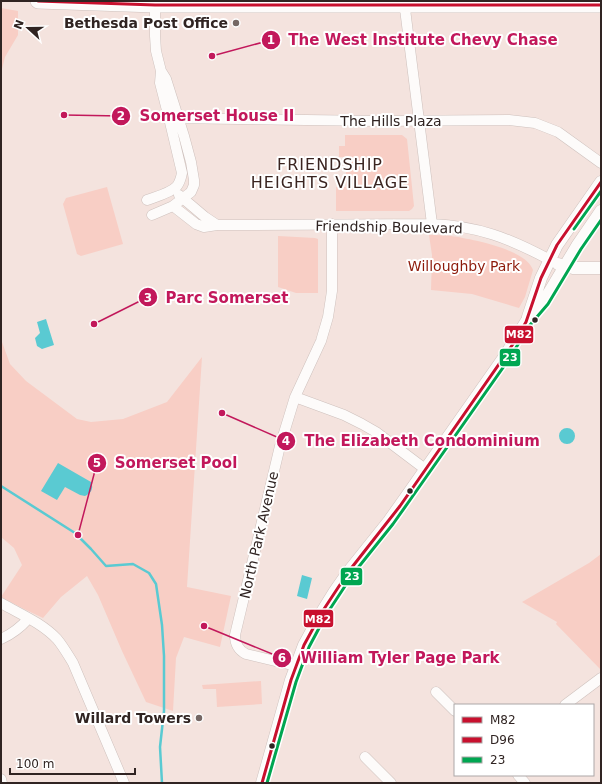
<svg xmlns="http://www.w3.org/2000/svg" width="602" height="784" viewBox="0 0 602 784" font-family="'DejaVu Sans',sans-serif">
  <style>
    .green { fill: #f8cec5 }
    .water { fill: #5acad2 }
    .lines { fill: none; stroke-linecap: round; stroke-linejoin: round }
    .stream { stroke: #5acad2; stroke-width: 2.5 }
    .minor-casing { stroke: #cec1bd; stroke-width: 11 }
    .tertiary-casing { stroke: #cec1bd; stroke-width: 13 }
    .primary-casing { stroke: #cec1bd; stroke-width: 16 }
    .minor { stroke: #fdfbfa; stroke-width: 10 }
    .tertiary { stroke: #fdfbfa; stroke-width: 12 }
    .primary { stroke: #fdfbfa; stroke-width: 15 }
    .bus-1-casing { stroke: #fff; stroke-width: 6 }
    .bus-2-casing { stroke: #fff; stroke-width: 6 }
    .bus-3-casing { stroke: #fff; stroke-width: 6 }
    .bus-1 { stroke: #c8102e; stroke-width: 3 }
    .bus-2 { stroke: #c8102e; stroke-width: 3 }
    .bus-3 { stroke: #00a651; stroke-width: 3 }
    .poi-dot { fill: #756764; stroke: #fff; stroke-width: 1.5 }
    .bus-dot { fill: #302422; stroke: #fff; stroke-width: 1.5 }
    .labels { text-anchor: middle; stroke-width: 4; stroke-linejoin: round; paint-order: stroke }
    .poi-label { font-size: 14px; font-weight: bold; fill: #302422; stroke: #fff; text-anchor: end }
    .street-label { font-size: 14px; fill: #302422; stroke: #fff }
    .park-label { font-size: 14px; fill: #8d1a0a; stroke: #fff }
    .quarter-label { font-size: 16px; letter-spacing: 1px; fill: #3a2420; stroke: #fff }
    .leader { fill: none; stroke: #c2185b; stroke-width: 1.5 }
    .callout-dot { fill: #c2185b; stroke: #fff; stroke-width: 1.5 }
    .mark-label { font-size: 12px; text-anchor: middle; font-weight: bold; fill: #fff }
    .callout-label { font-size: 15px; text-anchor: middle; font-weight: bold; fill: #c2185b; stroke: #fff; stroke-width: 4; stroke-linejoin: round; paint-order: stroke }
    .line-badge { stroke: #fff; stroke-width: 1.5 }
    .badge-label { font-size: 11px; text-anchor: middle; font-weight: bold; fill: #fff }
  </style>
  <rect width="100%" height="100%" fill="#f4e3de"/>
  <!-- green -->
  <path class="green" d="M1 8 18 11V35L5 57 1 73Z
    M345 135H402L407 139 414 206 412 209 409 211H336V187H346V157H339V146H345Z
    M107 187 123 244 81 256 77 254 63 204 66 198Z
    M429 235C437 235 444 235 451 236 471 239 526 249 533 270L525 297 519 308 472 294 431 290 432 255Z
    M278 236 315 238 318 239V293H296L278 287Z
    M1 342H2L10 364 26 381 77 419 91 422 123 419 167 402 202 357 187 587 231 596 220 647 184 637 176 658 173 711 146 702 122 651 98 595 87 576 61 597 43 618 24 609 1 597 22 565 14 548 1 537Z
    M601 554V670L556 624 557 622 522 602 589 563Z
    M261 681 262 704 217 707 216 689H203L202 685Z"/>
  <!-- water -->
  <path class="water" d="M46 319 54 345 42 349 37 346 35 338 40 333 37 322Z
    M559 436a8 8 0 1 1 16 0a8 8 0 1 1-16 0Z
    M58 463 91 482C94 489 91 493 85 496L80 495 65 487 57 500 41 491Z
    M302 575 312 578 307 599 297 596Z"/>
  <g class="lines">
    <!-- stream -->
    <path class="stream" d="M1 486 75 533 91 549 106 566 133 564 149 573 156 584 162 625 164 656V711L160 747 162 783"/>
    <!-- minor casing -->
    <g class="minor-casing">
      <path id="minor" d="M404 1 432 224
        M169 118 375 121 509 120 535 123 558 132 601 163
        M179 195 205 217 217 225
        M147 200C155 197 171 193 177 186 180 182 181 178 182 173L169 118 160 83 161 71 156 51 155 36V5L157 1
        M173 206 196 224 204 227 217 225H250L432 224C478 226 509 238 550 260
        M152 215 173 206 191 192 194 185V180L191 162 184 136 166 79 161 71
        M295 397 344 415 362 424 376 432 425 469
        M1 603C20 614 42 623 57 639 63 646 68 655 73 663L124 783
        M1 639C12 634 20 628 28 619
        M296 666 246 654C238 650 235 644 235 635L280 446 295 397 321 341 328 317 332 291V224
        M436 692 455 711
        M565 705 601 678
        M365 757 391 783
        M518 775 525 783
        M1 779 2 783"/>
    </g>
    <!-- tertiary casing -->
    <g class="tertiary-casing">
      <path id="tertiary" d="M558 264 573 268H601
        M528 317 541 278 557 245 601 182
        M262 783 291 680 304 645 322 612 335 591 349 571 389 521 406 497 505 356 526 322 544 301 577 246 601 211"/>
    </g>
    <!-- primary casing -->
    <g class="primary-casing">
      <path id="primary" d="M38 1 155 5H601"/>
    </g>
    <!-- minor -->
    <use href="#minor" class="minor"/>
    <!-- tertiary -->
    <use href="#tertiary" class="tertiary"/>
    <!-- primary -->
    <use href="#primary" class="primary"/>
    <!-- bus-1 casing -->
    <g class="bus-1-casing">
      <path id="bus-1" d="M262 783 291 680 304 645 322 612 349 571 400 506 513 344 526 322 541 278 557 245 601 182"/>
    </g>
    <!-- bus-2 casing -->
    <g class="bus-2-casing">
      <path id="bus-2" d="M38 1 155 5H601"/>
    </g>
    <!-- bus-3 casing -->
    <g class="bus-3-casing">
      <path id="bus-3" d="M574 229 601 191
        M267 783 296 682 309 647 326 615 353 574 393 524 410 500 509 359 530 325 548 304 581 249 601 220"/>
    </g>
    <!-- bus-1 -->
    <use href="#bus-1" class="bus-1"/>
    <!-- bus-2 -->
    <use href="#bus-2" class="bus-2"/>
    <!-- bus-3 -->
    <use href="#bus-3" class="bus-3"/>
  </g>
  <!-- markers -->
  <g class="poi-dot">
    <circle cx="236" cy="23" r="4"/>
    <circle cx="199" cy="718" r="4"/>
  </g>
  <g class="bus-dot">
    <circle cx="535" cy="320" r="3.5"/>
    <circle cx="410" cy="491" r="3.5"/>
    <circle cx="272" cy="746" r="3.5"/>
  </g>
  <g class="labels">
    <!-- poi labels -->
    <g class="poi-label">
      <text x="228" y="28">Bethesda Post Office</text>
      <text x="191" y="723">Willard Towers</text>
    </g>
    <!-- street labels -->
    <g class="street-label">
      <text x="391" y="126">The Hills Plaza</text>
      <text transform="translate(389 227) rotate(1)" y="5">Friendship Boulevard</text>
      <text transform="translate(259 535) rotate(-77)" y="5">North Park Avenue</text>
    </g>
    <!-- park labels -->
    <g class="park-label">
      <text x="464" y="271">Willoughby Park</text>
    </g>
    <!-- quarter labels -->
    <g class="quarter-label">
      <text x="330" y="170">FRIENDSHIP<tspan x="330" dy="18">HEIGHTS VILLAGE</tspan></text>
    </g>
  </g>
  <!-- callouts -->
  <path class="leader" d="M212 56L271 40M64 115L121 116M94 324L148 297M222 413L286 441M78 535L97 463M204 626L282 658"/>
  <g class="callout-dot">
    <circle cx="212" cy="56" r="4"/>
    <circle cx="64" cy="115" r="4"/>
    <circle cx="94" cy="324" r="4"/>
    <circle cx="222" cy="413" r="4"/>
    <circle cx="78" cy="535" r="4"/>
    <circle cx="204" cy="626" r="4"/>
    <circle cx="271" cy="40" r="10"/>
    <circle cx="121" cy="116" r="10"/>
    <circle cx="148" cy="297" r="10"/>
    <circle cx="286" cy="441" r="10"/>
    <circle cx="97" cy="463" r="10"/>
    <circle cx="282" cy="658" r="10"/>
  </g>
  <g class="mark-label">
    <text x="271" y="44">1</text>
    <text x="121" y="120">2</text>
    <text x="148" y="302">3</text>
    <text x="286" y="445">4</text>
    <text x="97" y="467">5</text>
    <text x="282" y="662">6</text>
  </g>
  <g class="callout-label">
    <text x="423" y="45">The West Institute Chevy Chase</text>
    <text x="217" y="121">Somerset House II</text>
    <text x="227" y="303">Parc Somerset</text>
    <text x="422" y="446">The Elizabeth Condominium</text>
    <text x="176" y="468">Somerset Pool</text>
    <text x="400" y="663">William Tyler Page Park</text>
  </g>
  <g class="line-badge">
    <rect x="504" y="325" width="30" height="19" rx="4" fill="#c8102e"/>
    <rect x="499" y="348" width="22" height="19" rx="4" fill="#00a651"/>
    <rect x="340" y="567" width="23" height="19" rx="4" fill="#00a651"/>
    <rect x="303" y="609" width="31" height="19" rx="4" fill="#c8102e"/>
  </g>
  <g class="badge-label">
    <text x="519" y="338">M82</text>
    <text x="510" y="361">23</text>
    <text x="352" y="580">23</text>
    <text x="318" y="623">M82</text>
  </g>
  <!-- border -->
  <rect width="602" height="784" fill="none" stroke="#302422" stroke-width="4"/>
  <!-- legend -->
  <rect x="454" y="704" width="140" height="72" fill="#ffffff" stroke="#aca7a7"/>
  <rect x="462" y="717" width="20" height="6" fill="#c8102e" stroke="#aca7a7"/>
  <text x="490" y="724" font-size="12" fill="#302422">M82</text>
  <rect x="462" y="737" width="20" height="6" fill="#c8102e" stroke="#aca7a7"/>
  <text x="490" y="744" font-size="12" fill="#302422">D96</text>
  <rect x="462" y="757" width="20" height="6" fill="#00a651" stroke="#aca7a7"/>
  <text x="490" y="764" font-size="12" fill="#302422">23</text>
  <!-- north arrow -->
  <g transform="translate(28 28) rotate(291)" stroke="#ffffff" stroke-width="3" paint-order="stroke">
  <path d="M0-3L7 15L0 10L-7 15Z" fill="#302422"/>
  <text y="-6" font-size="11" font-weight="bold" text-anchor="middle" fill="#302422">N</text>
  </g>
  <!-- scale -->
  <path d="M10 768v6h125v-6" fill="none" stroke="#302422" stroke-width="2"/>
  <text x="16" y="768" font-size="12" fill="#302422" stroke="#ffffff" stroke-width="3" paint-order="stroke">100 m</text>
</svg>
